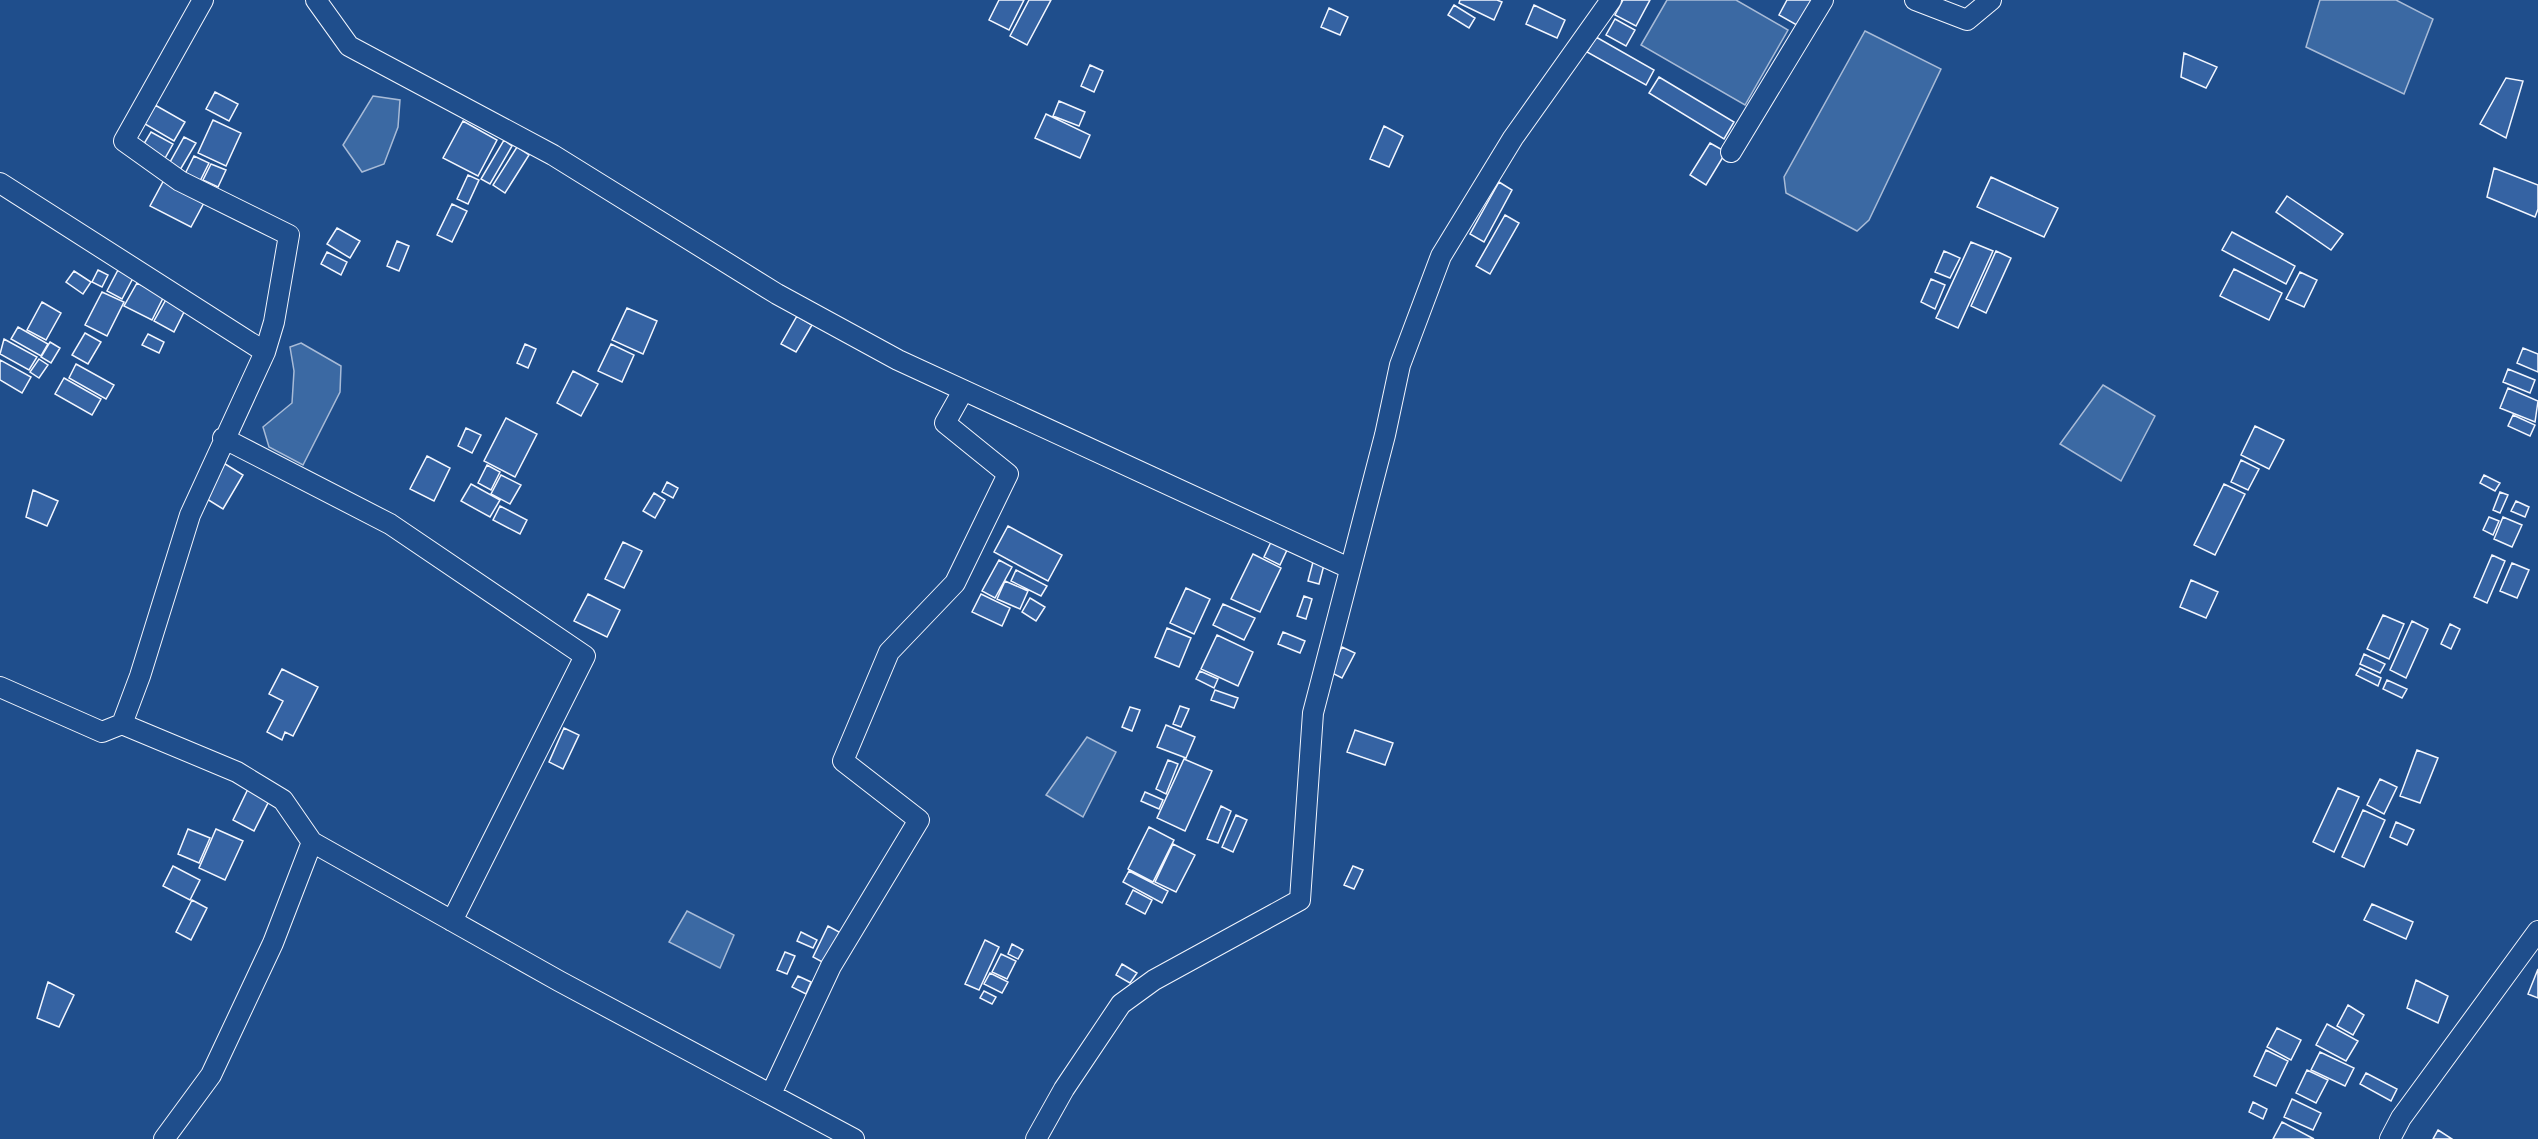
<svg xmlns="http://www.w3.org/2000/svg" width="2538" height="1139" viewBox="0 0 2538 1139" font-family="Ubuntu,sans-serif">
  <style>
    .water { fill: #3b69a3; stroke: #a8bbd7; stroke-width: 1.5 }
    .building { fill: #3563a3; stroke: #f2f6ff; stroke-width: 1.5 }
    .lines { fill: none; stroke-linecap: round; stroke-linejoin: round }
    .minor-casing { stroke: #f2f6ff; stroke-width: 22 }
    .minor { stroke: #1f4e8c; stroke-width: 20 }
  </style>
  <rect width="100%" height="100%" fill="#1f4e8c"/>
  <!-- water -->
  <path class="water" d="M1667 0H1736L1788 30 1745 105 1641 45Z
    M2320 0H2396L2433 19 2404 94 2306 47Z
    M1865 31 1941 69 1869 220 1857 231 1786 193 1784 177Z
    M373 96 400 100 398 127 384 164 362 172 343 145Z
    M301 343 341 366 340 392 303 465 269 447 263 427 292 403 294 371 290 347Z
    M2103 385 2155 416 2121 481 2060 444Z
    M1087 737 1116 752 1083 817 1046 795Z
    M687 911 734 935 720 968 669 942Z"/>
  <!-- building -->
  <path class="building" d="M999 0H1024L1009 30 989 20Z
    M1029 0H1051L1027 45 1010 36Z
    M1460 0H1497L1502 2 1494 20 1459 3Z
    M1623 0H1650L1636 26 1615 15Z
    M1787 0H1817L1802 28 1779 15Z
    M1454 5 1475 18 1469 28 1448 15Z
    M1534 5 1565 20 1557 38 1526 24Z
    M1329 8 1348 17 1340 35 1321 27Z
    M1615 19 1635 30 1626 46 1606 35Z
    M1596 37 1654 70 1646 85 1587 52Z
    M2184 53 2217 67 2206 88 2181 77Z
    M1090 65 1103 71 1094 92 1081 86Z
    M1659 77 1734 122 1724 139 1649 93Z
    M2506 78 2523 81 2506 138 2480 124Z
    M215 92 238 104 229 121 206 109Z
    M1059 101 1085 112 1079 126 1053 116Z
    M155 105 185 122 174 141 145 124Z
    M1046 114 1090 135 1080 158 1035 138Z
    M213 120 241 133 226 166 198 153Z
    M463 121 497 140 478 176 443 158Z
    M1384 126 1403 136 1389 167 1370 159Z
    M151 132 173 144 164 160 142 147Z
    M184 137 196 143 180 170 169 164Z
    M504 140 512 146 490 184 481 179Z
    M1710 143 1726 152 1706 185 1690 175Z
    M517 147 529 155 505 193 493 185Z
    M194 156 209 163 197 187 182 180Z
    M211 164 226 170 218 187 203 180Z
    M2494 168 2538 185V209L2535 217 2487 197Z
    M468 175 479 180 468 204 457 199Z
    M1991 177 2058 208 2044 237 1977 207Z
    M165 178 206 199 191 227 150 206Z
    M1499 182 1512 190 1484 242 1470 234Z
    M2287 196 2343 234 2331 250 2276 212Z
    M452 204 467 211 452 242 437 235Z
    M1505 215 1519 223 1490 274 1476 266Z
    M337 228 360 241 350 258 327 244Z
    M2232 232 2295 266 2286 284 2222 250Z
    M397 241 409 246 399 271 387 266Z
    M1971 242 1993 251 1958 328 1936 318Z
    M1944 251 1960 258 1950 278 1935 272Z
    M1996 251 2011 258 1986 313 1971 306Z
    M327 252 347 262 341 275 321 264Z
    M2234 269 2282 293 2269 320 2220 296Z
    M98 270 108 275 102 287 92 282Z
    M118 270 133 278 122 299 107 291Z
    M74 271 91 282 83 294 66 282Z
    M2300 272 2317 280 2304 307 2286 299Z
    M1931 279 1945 285 1935 309 1921 302Z
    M137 283 164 296 152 320 124 306Z
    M102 292 124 302 107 336 85 325Z
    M168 296 187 306 174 332 154 321Z
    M42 302 61 313 46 340 27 330Z
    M627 308 657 321 643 354 612 340Z
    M797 316 812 325 796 352 781 344Z
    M18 327 48 344 41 356 11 339Z
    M85 333 101 342 88 364 72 355Z
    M148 334 164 342 159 353 142 345Z
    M4 339 37 357 29 370 0 354Z
    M50 342 60 348 51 363 41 357Z
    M525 344 536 349 528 368 517 363Z
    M611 344 634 355 622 382 598 371Z
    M2523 348 2538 354V372L2517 363Z
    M39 359 48 365 39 378 30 372Z
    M0 360 31 377 22 393 0 380Z
    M76 364 114 385 106 399 69 378Z
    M2508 369 2535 380 2530 393 2503 382Z
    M573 371 598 384 581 416 557 403Z
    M64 378 101 399 92 415 55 394Z
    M2508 388 2538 401 2535 422 2500 408Z
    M2513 415 2535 425 2530 436 2508 426Z
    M506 418 537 434 515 477 484 461Z
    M2255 426 2284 440 2269 469 2241 455Z
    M466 428 481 435 472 453 458 446Z
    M427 456 450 468 434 501 410 489Z
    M2241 460 2259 469 2248 490 2231 482Z
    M222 462 243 475 223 509 202 496Z
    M487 465 500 472 491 490 478 483Z
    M501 475 521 485 510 504 491 494Z
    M2484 475 2500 483 2495 491 2480 483Z
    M667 482 678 488 673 498 662 492Z
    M471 484 500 500 490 517 461 501Z
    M2224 484 2245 494 2215 555 2194 545Z
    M33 490 58 501 47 526 26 517Z
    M2500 492 2508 495 2500 513 2493 510Z
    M654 493 665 500 655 518 643 511Z
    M2516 501 2529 507 2525 517 2511 511Z
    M500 506 527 520 520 534 493 520Z
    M2489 517 2499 521 2493 535 2483 530Z
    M2503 517 2522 525 2512 547 2494 539Z
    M1008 526 1062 555 1048 581 994 552Z
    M623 542 642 551 624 588 605 579Z
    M1271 542 1287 550 1280 565 1264 557Z
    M1253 554 1281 568 1260 612 1231 599Z
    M2492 555 2505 561 2487 603 2474 597Z
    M999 560 1012 567 995 598 982 591Z
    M1313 562 1324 565 1319 584 1308 581Z
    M2512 563 2529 570 2517 598 2500 591Z
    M1016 570 1047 586 1041 596 1011 581Z
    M2191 580 2218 592 2206 618 2180 607Z
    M1005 581 1028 591 1020 609 997 599Z
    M1186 588 1210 599 1194 634 1170 623Z
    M588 594 620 610 607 637 574 621Z
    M981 594 1010 608 1002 626 972 612Z
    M1304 596 1312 599 1306 619 1297 616Z
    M1030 598 1045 607 1036 621 1022 612Z
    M1223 604 1255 618 1244 640 1213 625Z
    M2383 615 2404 624 2389 659 2367 649Z
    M2412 621 2428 629 2406 678 2390 670Z
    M2450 624 2460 629 2451 649 2441 644Z
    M1167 628 1191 638 1179 667 1155 657Z
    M1283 632 1305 641 1300 653 1278 644Z
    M1217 635 1253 652 1238 686 1201 669Z
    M1342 647 1355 653 1342 678 1330 672Z
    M2364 654 2385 664 2380 673 2360 664Z
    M2360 668 2381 678 2378 686 2356 675Z
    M282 669 318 687 293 736 285 732 282 740 267 732 283 701 269 694Z
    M1200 671 1218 679 1214 688 1196 679Z
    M2387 680 2407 689 2402 698 2383 689Z
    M1215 690 1238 698 1234 708 1211 700Z
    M1180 706 1189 709 1181 727 1173 724Z
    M1130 707 1140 710 1132 731 1122 727Z
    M1166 725 1195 737 1186 758 1157 747Z
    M564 728 579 735 563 769 549 762Z
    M1355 730 1393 743 1385 765 1347 752Z
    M2417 750 2438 758 2420 803 2400 796Z
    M1184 759 1212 771 1185 831 1157 818Z
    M1168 760 1178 764 1166 794 1156 789Z
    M2380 779 2397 787 2384 814 2367 805Z
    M2338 788 2359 797 2334 852 2313 842Z
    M248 789 270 799 254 831 233 820Z
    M1145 792 1163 800 1159 809 1141 801Z
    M1221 806 1231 811 1218 843 1207 839Z
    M2363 810 2385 820 2364 867 2342 857Z
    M1236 815 1247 820 1233 852 1222 847Z
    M2396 822 2414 830 2407 845 2390 837Z
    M1149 827 1174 840 1153 882 1128 869Z
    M188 829 210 838 199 863 178 854Z
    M216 829 243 841 225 880 199 868Z
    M1173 844 1195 855 1176 892 1155 882Z
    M173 866 200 880 190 900 163 886Z
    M1353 866 1363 870 1354 889 1344 885Z
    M1129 871 1168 891 1162 903 1123 882Z
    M1133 890 1152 900 1145 914 1126 904Z
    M192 900 207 908 191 940 176 932Z
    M2372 904 2413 922 2406 939 2364 920Z
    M828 926 841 933 826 964 813 957Z
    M801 932 817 940 813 948 797 941Z
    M985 940 999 947 979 990 965 984Z
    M1012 944 1023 950 1018 959 1008 954Z
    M785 952 795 956 787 974 777 970Z
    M1001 954 1016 961 1007 979 992 972Z
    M1122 964 1137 973 1130 983 1116 975Z
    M2538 969V998L2528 994Z
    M990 973 1008 982 1002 993 984 984Z
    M798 976 811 982 806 994 792 987Z
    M2416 980 2448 996 2438 1023 2407 1008Z
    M48 982 74 995 59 1027 37 1018Z
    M984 991 996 997 992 1004 980 998Z
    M2348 1005 2364 1015 2353 1035 2337 1026Z
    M2327 1024 2358 1041 2346 1061 2316 1045Z
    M2277 1028 2301 1040 2291 1060 2267 1047Z
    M2266 1050 2288 1061 2276 1086 2254 1076Z
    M2320 1052 2354 1068 2345 1086 2311 1070Z
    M2307 1070 2328 1080 2316 1103 2296 1093Z
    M2366 1073 2397 1089 2391 1101 2360 1084Z
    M2292 1099 2321 1113 2313 1130 2284 1117Z
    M2253 1102 2267 1109 2263 1119 2249 1112Z
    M2282 1122 2314 1139H2273Z
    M2438 1130 2452 1139H2433Z"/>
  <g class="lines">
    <!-- minor casing -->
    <g class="minor-casing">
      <path id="minor" d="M203 0 124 141 180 181 289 235 274 322 265 352 190 515 140 676 122 724 237 772 283 800 312 842 559 981 854 1139
        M316 0 349 46 553 155 777 294 898 360 1349 568
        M1915 0 1967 20 1991 0
        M1731 152 1823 0
        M0 183 265 352
        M223 438 390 524 585 656 452 921
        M0 687 102 732 122 724
        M771 1094 831 966 919 820 843 761 889 652 955 583 1008 474 945 423 963 391
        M164 1139 211 1075 273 943 312 842
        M1036 1139 1064 1089 1121 1004 1154 980 1300 900 1313 713 1385 435 1400 365 1441 256 1513 138 1611 0
        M2390 1139 2401 1118 2538 931"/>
    </g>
    <!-- minor -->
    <use href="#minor" class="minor"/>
  </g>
</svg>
